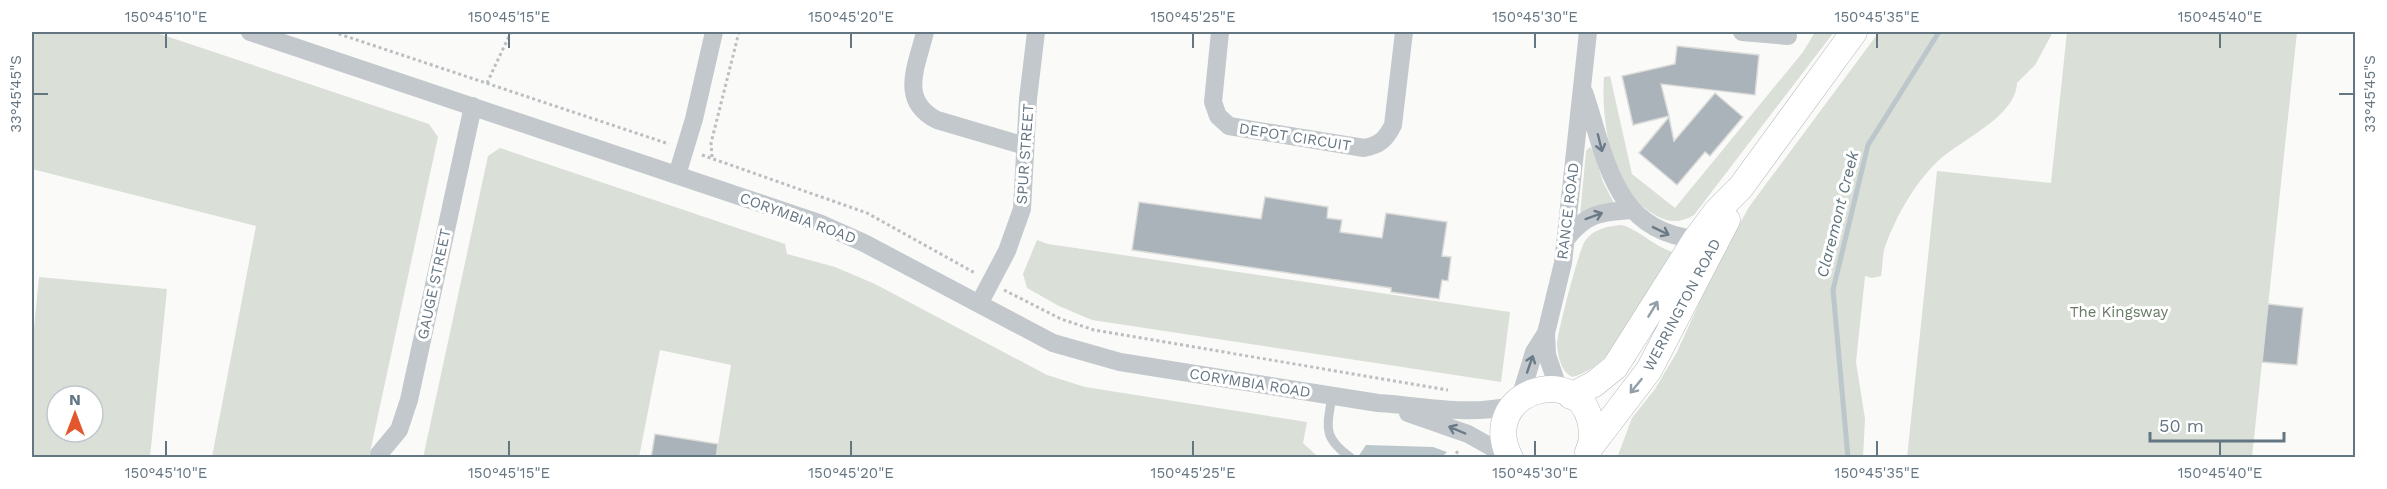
<svg xmlns="http://www.w3.org/2000/svg" width="2387" height="489" viewBox="0 0 2387 489" font-family="'Work Sans',sans-serif">
  <style>
    .green { fill: #dadfd7; fill-rule: evenodd }
    .water { fill: #bbc7cb }
    .lines { fill: none; stroke-linecap: round; stroke-linejoin: round }
    .stream { stroke: #bbc7cb; stroke-width: 5 }
    .building { fill: #aab3b9; stroke: #dcdcda; stroke-width: 1.5 }
    .secondary-casing { stroke: #b3babf; stroke-width: 27 }
    .path { stroke: #bbbfc2; stroke-width: 3; stroke-dasharray: 3 3; stroke-linecap: butt }
    .lane { stroke: #c3c8cc; stroke-width: 9 }
    .street { stroke: #c3c8cc; stroke-width: 18 }
    .secondary { stroke: #fff; stroke-width: 26 }
    .oneway { stroke: #6a7a87 }
    .oneway2 { stroke: #939fa8 }
    .ticks { fill: none; stroke: #657683; stroke-width: 2 }
    .labels { text-anchor: middle; stroke-width: 6; stroke-linejoin: round; paint-order: stroke }
    .street-label { font-size: 15px; fill: #657683; stroke: #fff }
    .park-label { font-size: 15px; fill: #687a64; stroke: #fff }
    .water-label { font-size: 16px; font-style: italic; fill: #60757c; stroke: #fff }
    .neatline { fill: none; stroke: #657683; stroke-width: 2 }
    .ticks-label { font-size: 15px; text-anchor: middle; fill: #657683 }
  </style>
  <rect width="100%" height="100%" fill="#fafaf8"/>
  <!-- green -->
  <path class="green" d="M32 32H154L429 124 438 137 369 457H212L256 226 32 169Z
    M1815 32H1834L1694 215C1680 223 1669 223 1655 215 1611 190 1601 123 1604 77L1610 76 1632 174 1675 208 1803 52Z
    M1879 32H2053L2035 65 2017 83C2016 117 1960 140 1937 162 1915 183 1897 215 1886 244 1882 253 1883 266 1881 276L1872 278 1865 276 1856 362 1865 419 1863 457 1617 458 1632 418 1655 389 1677 352 1716 266 1749 207Z
    M2067 32H2297L2252 457 1907 458 1937 171 2051 183Z
    M1590 147 1594 151 1603 182 1614 203 1580 216 1586 151Z
    M500 148 785 244 787 254 835 267 875 284 1047 375 1085 387 1307 422 1303 443 1318 457H716L731 365 660 350 639 457 423 458 488 156Z
    M1622 225C1642 231 1655 248 1676 253 1652 290 1616 367 1572 377 1561 371 1558 357 1557 345 1557 333 1579 250 1585 241 1593 229 1608 226 1622 225Z
    M1037 240 1048 244 1510 312 1501 382 1092 320 1059 306 1027 288 1023 274Z
    M39 277 167 289 150 457H32V348ZM57 396H93V432H57Z"/>
  <!-- water -->
  <path class="water" d="M1366 445 1433 447 1447 452 1442 457H1358Z"/>
  <g class="lines">
    <!-- stream -->
    <path class="stream" d="M1848 458 1833 290 1868 145 1939 32"/>
  </g>
  <!-- building -->
  <path class="building" d="M1677 46 1759 55 1755 95 1661 84 1669 116 1633 125 1622 76 1675 64Z
    M1715 93 1743 117 1710 156 1705 152 1677 185 1639 153 1669 117 1674 141Z
    M1265 197 1328 207 1327 218 1342 220 1340 232 1382 238 1386 213 1447 222 1442 256 1451 257 1448 281 1442 280 1439 299 1391 292V288L1132 250 1139 202 1261 219Z
    M2268 304 2303 308 2297 365 2262 362Z
    M655 434 718 444 716 458H651Z"/>
  <g class="lines">
    <!-- secondary casing -->
    <g class="secondary-casing">
      <path id="secondary" d="M1571 396 1594 384 1615 367 1696 239 1716 212 1741 187 1854 32
        M1591 446 1649 370 1727 220
        M1510 458C1477 392 1576 362 1590 420 1593 431 1593 442 1588 452"/>
    </g>
    <!-- path -->
    <path class="path" d="M333 32 669 144
      M487 83 511 32
      M702 155 867 213 975 273
      M712 157 711 143 739 32
      M1004 290 1061 319 1094 330 1448 390
      M1452 458 1459 450"/>
    <!-- lane -->
    <path class="lane" d="M1332 396C1327 428 1322 437 1351 458"/>
    <!-- street -->
    <path class="street" d="M250 32 819 223 864 243 1053 343 1120 362 1378 403C1427 406 1462 416 1512 406
      M925 32C917 66 898 100 937 120L1025 146
      M1220 32 1213 102 1218 116 1229 126 1364 148C1380 145 1386 139 1393 125L1404 32
      M1742 32 1788 36
      M1584 92C1606 156 1613 232 1696 239
      M677 175 694 119 714 32
      M1566 239C1586 213 1601 212 1632 210
      M979 304 1007 251 1022 209 1028 99 1036 32
      M1546 333 1547 355 1559 390
      M1520 398 1534 352 1546 333 1563 263 1588 32
      M1408 413 1468 434 1509 457
      M379 454 399 430 409 400 473 106"/>
    <!-- secondary -->
    <use href="#secondary" class="secondary"/>
  </g>
  <!-- one-way arrows -->
  <defs><path id="oneway-shaft" d="M-6 0H5M1.5-3L5.5 0L1.5 3" fill="none" stroke-width="1.6" stroke-linecap="round" stroke-linejoin="round" transform="scale(1.5)"/></defs>
  <g class="oneway">
    <use href="#oneway-shaft" transform="translate(1600 143) rotate(76)"/>
    <use href="#oneway-shaft" transform="translate(1594 216) rotate(-20)"/>
    <use href="#oneway-shaft" transform="translate(1661 231) rotate(26)"/>
    <use href="#oneway-shaft" transform="translate(1530 364) rotate(-71)"/>
    <use href="#oneway-shaft" transform="translate(1457 430) rotate(-157)"/>
  </g>
  <g class="oneway2">
    <use href="#oneway-shaft" transform="translate(1653 309) rotate(-59)"/>
    <use href="#oneway-shaft" transform="translate(1636 386) rotate(129)"/>
  </g>
  <!-- ticks -->
  <path class="ticks" d="M166 33V48M509 33V48M851 33V48M1193 33V48M1535 33V48M1877 33V48M2220 33V48M33 94H48M2339 94H2354M166 441V456M509 441V456M851 441V456M1193 441V456M1535 441V456M1877 441V456M2220 441V456"/>
  <g class="labels">
    <!-- street labels -->
    <g class="street-label">
      <text transform="translate(1295 137) rotate(9)" y="5">DEPOT CIRCUIT</text>
      <text transform="translate(1025 154) rotate(-86)" y="5">SPUR STREET</text>
      <text transform="translate(1568 211) rotate(-83)" y="5">RANCE ROAD</text>
      <text transform="translate(798 218) rotate(20)" y="5">CORYMBIA ROAD</text>
      <text transform="translate(434 284) rotate(-78)" y="5">GAUGE STREET</text>
      <text transform="translate(1682 305) rotate(-62)" y="5">WERRINGTON ROAD</text>
      <text transform="translate(1250 383) rotate(9)" y="5">CORYMBIA ROAD</text>
    </g>
    <!-- park labels -->
    <g class="park-label">
      <text x="2119" y="317">The Kingsway</text>
    </g>
    <!-- water labels -->
    <g class="water-label">
      <text transform="translate(1837 214) rotate(-76)" y="6">Claremont Creek</text>
    </g>
  </g>
  <!-- border -->
  <rect width="2387" height="489" fill="none" stroke="#ffffff" stroke-width="66"/>
  <!-- north arrow -->
  <g transform="translate(75 414)"><circle r="28" fill="#ffffff" stroke="#c1c8cd" stroke-width="1.5"/>
  <path d="M0-4.5L10 22L0 15L-10 22Z" fill="#e4572e"/>
  <text y="-9" font-size="16" font-weight="bold" text-anchor="middle" fill="#657683">N</text>
  </g>
  <!-- scale -->
  <path d="M2150 432v9h134v-9" fill="none" stroke="#657683" stroke-width="3"/>
  <text x="2159" y="432" font-size="18" fill="#657683" stroke="#ffffff" stroke-width="4.5" paint-order="stroke">50 m</text>
  <rect x="33" y="33" width="2321" height="423" class="neatline"/>
  <g class="ticks-label">
    <text x="166" y="22">150°45'10"E</text>
    <text x="509" y="22">150°45'15"E</text>
    <text x="851" y="22">150°45'20"E</text>
    <text x="1193" y="22">150°45'25"E</text>
    <text x="1535" y="22">150°45'30"E</text>
    <text x="1877" y="22">150°45'35"E</text>
    <text x="2220" y="22">150°45'40"E</text>
    <text transform="translate(16 94) rotate(-90)" y="5">33°45'45"S</text>
    <text transform="translate(2370 94) rotate(-90)" y="5">33°45'45"S</text>
    <text x="166" y="478">150°45'10"E</text>
    <text x="509" y="478">150°45'15"E</text>
    <text x="851" y="478">150°45'20"E</text>
    <text x="1193" y="478">150°45'25"E</text>
    <text x="1535" y="478">150°45'30"E</text>
    <text x="1877" y="478">150°45'35"E</text>
    <text x="2220" y="478">150°45'40"E</text>
  </g>
</svg>
